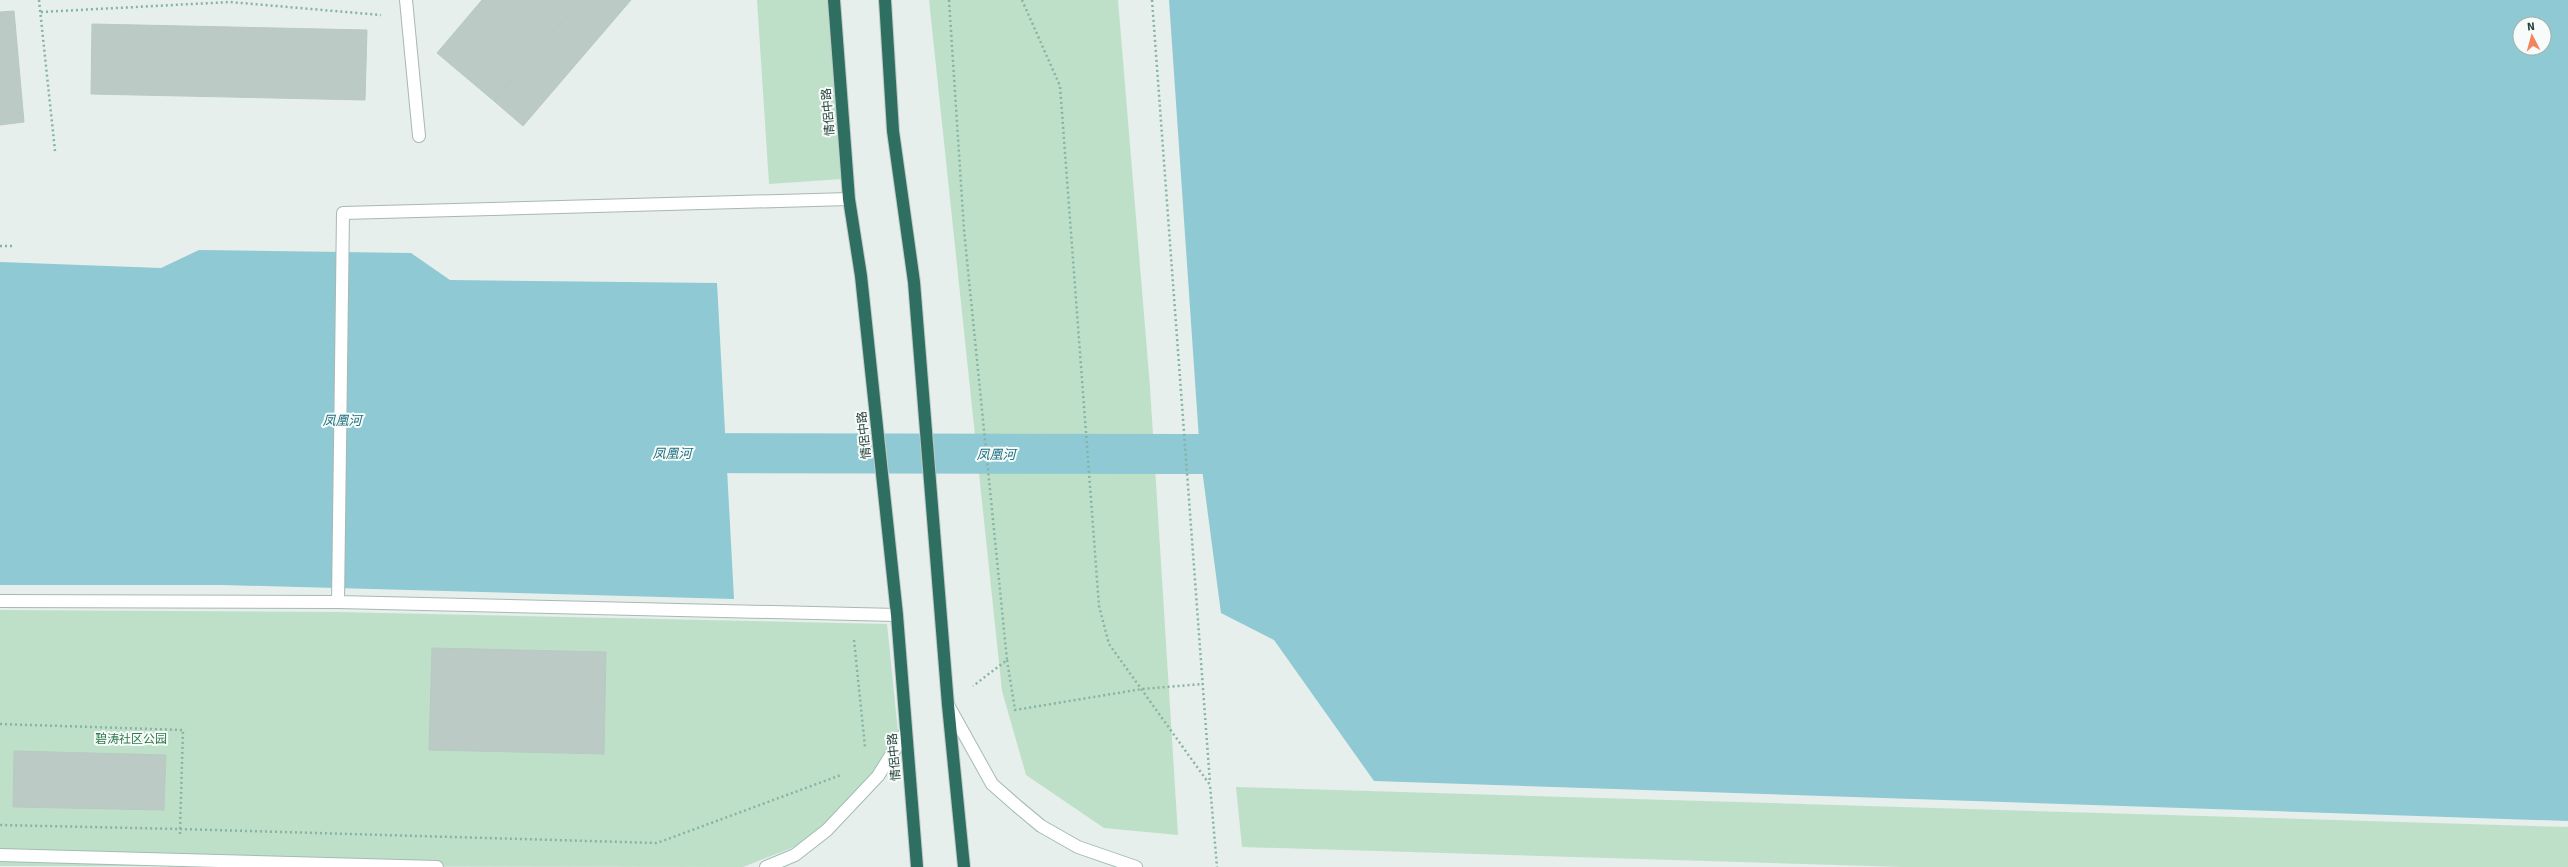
<svg xmlns="http://www.w3.org/2000/svg" width="2568" height="867" viewBox="0 0 2568 867" font-family="Signika,'Noto Sans SC',sans-serif">
  <style>
    .green { fill: #bfe0c8 }
    .water { fill: #8ec9d4; fill-rule: evenodd }
    .lines { fill: none; stroke-linecap: round; stroke-linejoin: round }
    .canal { stroke: #8ec9d4; stroke-width: 40 }
    .building { fill: #bbcac4; stroke: #b8c9c2 }
    .lane-casing { stroke: #a8b8b2; stroke-width: 14 }
    .secondary-casing { stroke: #a4bbb3; stroke-width: 14 }
    .highway-casing { stroke: #c2cac8; stroke-width: 14 }
    .path { stroke: #86b3a5; stroke-width: 2.5; stroke-dasharray: 2 3; stroke-linecap: butt }
    .lane { stroke: #fff; stroke-width: 12 }
    .secondary { stroke: #fff; stroke-width: 12 }
    .highway { stroke: #2f6f62; stroke-width: 12 }
    .labels { text-anchor: middle; stroke-width: 4; stroke-linejoin: round; paint-order: stroke }
    .street-label { font-size: 12px; fill: #24423a; stroke: #f7fbf9 }
    .park-label { font-size: 12px; fill: #2d7a4b; stroke: #f7fbf9 }
    .water-label { font-size: 13px; font-style: italic; fill: #1c6f80; stroke: #f7fbf9 }
  </style>
  <rect width="100%" height="100%" fill="#e6efeb"/>
  <!-- green -->
  <path class="green" d="M757 0H830L842 179 769 184Z
    M929 0H1118L1150 387 1178 835 1104 828 1026 775 1002 691Z
    M0 610 338 612 887 624 901 761 828 834 743 867 0 866Z
    M1236 787 2568 827V867H1902L1242 847Z"/>
  <!-- water -->
  <path class="water" d="M1169 0H2568V821L1374 781 1274 640 1221 613 1200 454ZM2520 24H2544V48H2520Z
    M199 250 411 253 450 280 717 283 734 599 224 585H0V262L161 268Z"/>
  <g class="lines">
    <!-- canal -->
    <path class="canal" d="M670 453 1200 454"/>
  </g>
  <!-- building -->
  <path class="building" d="M482 0H581L494 101 437 53Z
    M581 0H631L523 126 494 101Z
    M14 11 24 122 0 125V12Z
    M92 24 367 30 365 100 91 94Z
    M432 648 606 652 604 754 429 750Z
    M14 751 166 755 164 810 13 807Z"/>
  <g class="lines">
    <!-- lane casing -->
    <g class="lane-casing">
      <path id="lane" d="M406 0 419 136
        M0 601 338 602 897 615
        M338 602 343 213 849 199"/>
    </g>
    <!-- secondary casing -->
    <g class="secondary-casing">
      <path id="secondary" d="M948 705 992 784 1017 806 1041 826 1078 847 1136 867
        M0 855 437 867
        M766 867 795 855 827 830 878 776 906 731"/>
    </g>
    <!-- highway casing -->
    <g class="highway-casing">
      <path id="highway" d="M834 0 849 199 861 276 897 615 917 867
        M885 0 893 131 914 282 948 705 964 867"/>
    </g>
    <!-- path -->
    <path class="path" d="M39 0 55 151
      M949 0 964 230 1007 660 973 686
      M1022 0 1060 86 1099 606 1109 644 1210 785 1217 867
      M1152 0 1210 783
      M41 12 230 2 381 15
      M0 246H14
      M854 640 865 747
      M1007 660 1015 710 1142 689 1203 684
      M0 724 183 730 180 829 0 825
      M180 834V829L657 843 841 775"/>
    <!-- lane -->
    <use href="#lane" class="lane"/>
    <!-- secondary -->
    <use href="#secondary" class="secondary"/>
    <!-- highway -->
    <use href="#highway" class="highway"/>
  </g>
  <g class="labels">
    <!-- street labels -->
    <g class="street-label">
      <text transform="translate(828 112) rotate(-95)" y="4">情侶中路</text>
      <text transform="translate(864 435) rotate(-96)" y="4">情侶中路</text>
      <text transform="translate(894 757) rotate(-95)" y="4">情侶中路</text>
    </g>
    <!-- park labels -->
    <g class="park-label">
      <text x="131" y="743">碧涛社区公园</text>
    </g>
    <!-- water labels -->
    <g class="water-label">
      <text x="342" y="425">凤凰河</text>
      <text x="672" y="458">凤凰河</text>
      <text x="996" y="459">凤凰河</text>
    </g>
  </g>
  <!-- north arrow -->
  <g transform="translate(2532 36) rotate(354)"><circle r="19" fill="#f7fbf9" stroke="#a3b1ad"/>
  <path d="M0-3L7 15L0 10L-7 15Z" fill="#f4845f"/>
  <text y="-6" font-size="11" font-weight="bold" text-anchor="middle" fill="#24423a">N</text>
  </g>
</svg>
